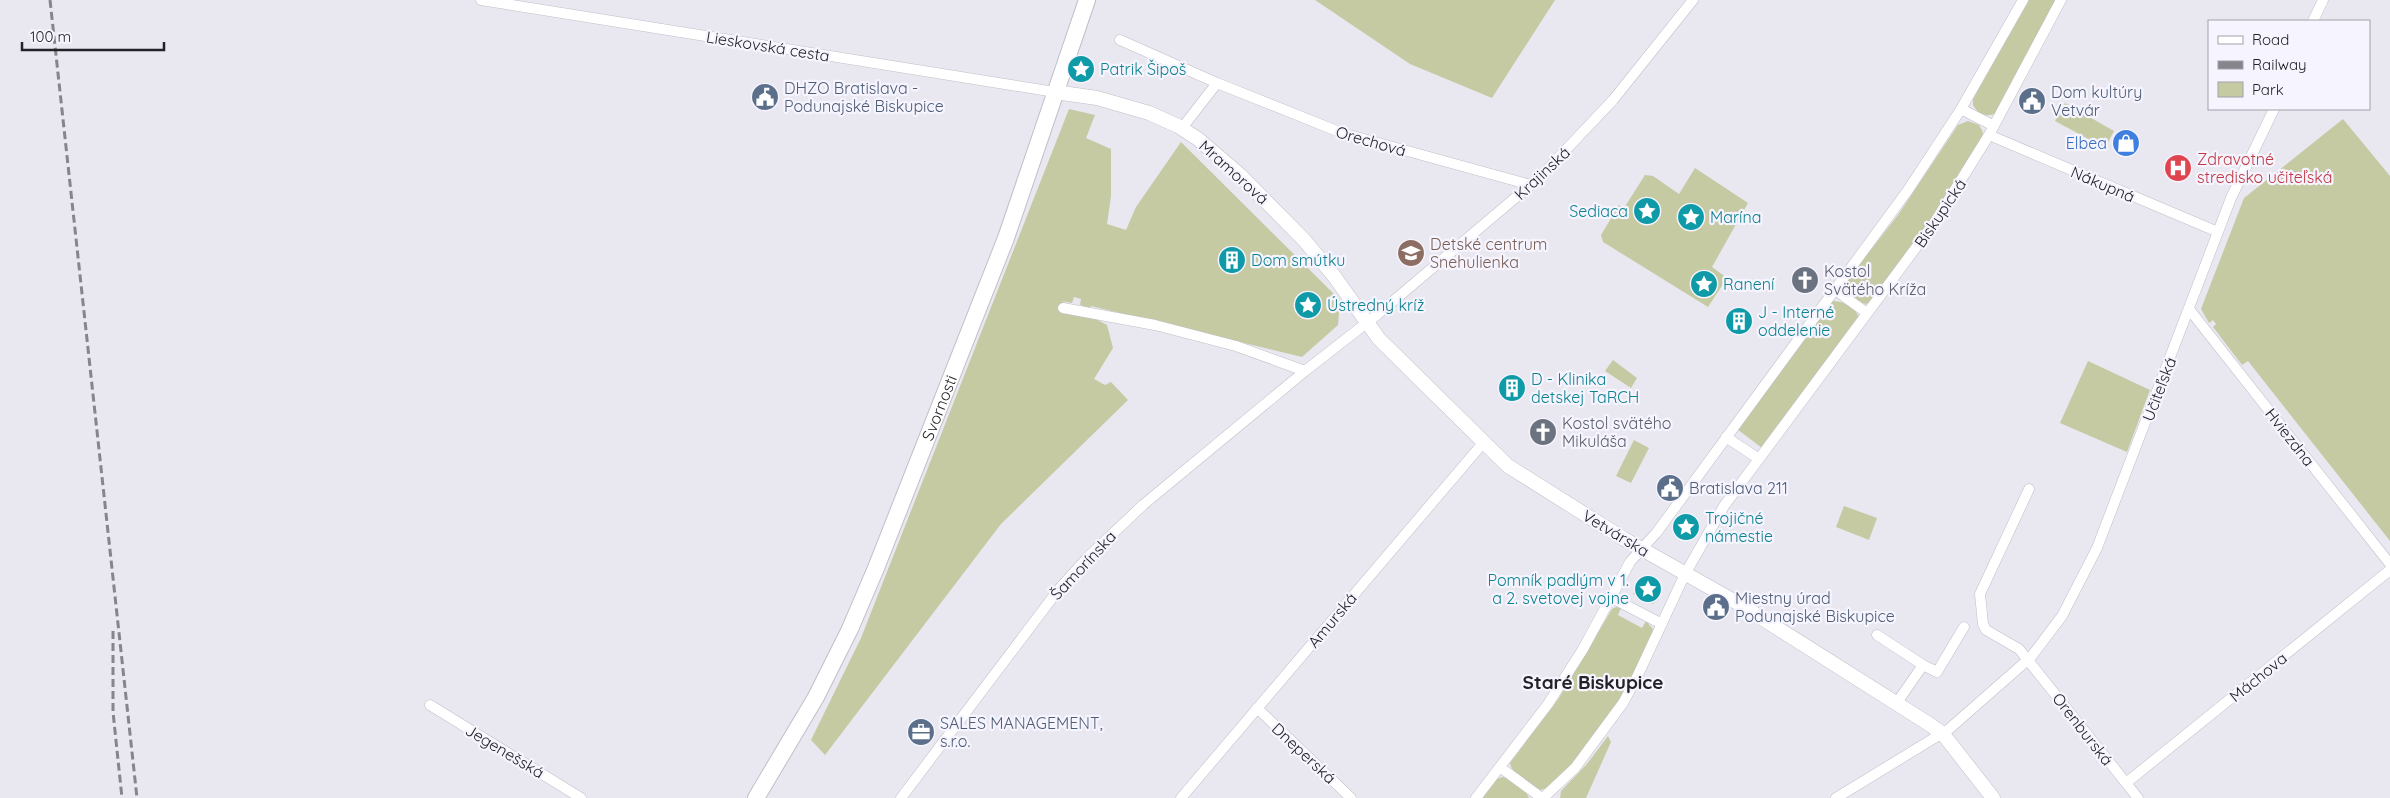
<svg xmlns="http://www.w3.org/2000/svg" width="2390" height="798" viewBox="0 0 2390 798" font-family="Quicksand,sans-serif">
  <style>
    .green { fill: #c6caa3 }
    .lines { fill: none; stroke-linecap: round; stroke-linejoin: round }
    .street-casing { stroke: #c0bec7; stroke-width: 11 }
    .secondary-casing { stroke: #c0bec7; stroke-width: 15 }
    .primary-casing { stroke: #c0bec7; stroke-width: 18 }
    .street { stroke: #fff; stroke-width: 10 }
    .secondary { stroke: #fff; stroke-width: 14 }
    .primary { stroke: #fff; stroke-width: 16 }
    .rail { stroke: #86858b; stroke-width: 3; stroke-dasharray: 8 4; stroke-linecap: butt }
    .labels { text-anchor: middle; stroke-width: 4.5; stroke-linejoin: round; paint-order: stroke }
    .street-label { font-size: 16px; fill: #232226; stroke: #f6f4fe }
    .culture-label { font-size: 16px; fill: #0d838f; stroke: #f6f4fe; text-anchor: start }
    .service-label { font-size: 16px; fill: #4e5e75; stroke: #f6f4fe; text-anchor: start }
    .shop-label { font-size: 16px; fill: #366cbe; stroke: #f6f4fe; text-anchor: end }
    .health-label { font-size: 16px; fill: #be3a42; stroke: #f6f4fe; text-anchor: start }
    .education-label { font-size: 16px; fill: #785e54; stroke: #f6f4fe; text-anchor: start }
    .worship-label { font-size: 16px; fill: #5b616d; stroke: #f6f4fe; text-anchor: start }
    .quarter-label { font-size: 19px; font-weight: bold; fill: #232226; stroke: #f6f4fe }
  </style>
  <rect width="100%" height="100%" fill="#e9e7f0"/>
  <!-- green -->
  <path class="green" d="M1315 0H1555L1492 98 1410 64Z
    M2029 0H2056L1995 114C1985 117 1978 114 1973 105V99Z
    M2065 103 2114 131 2105 148 2055 121Z
    M1069 109 1095 115 1086 138 1111 149V196L1107 224 1126 230 1136 207 1181 142 1340 300 1338 325 1302 357 1091 306 1090 308 1080 305 1081 299 1074 297 1072 303 1062 301 1107 325 1113 348 1094 379 1105 385 1111 382 1128 400 1001 524 825 755 811 740 861 638Z
    M2343 119 2390 176V541L2248 361 2242 365 2213 327 2216 324 2213 320 2209 323 2201 309 2244 198Z
    M1968 121 1979 125 1983 132 1982 139 1930 223 1871 301 1866 304C1857 301 1845 293 1845 283L1898 215 1958 125Z
    M1695 168 1748 203 1712 267 1727 278 1708 307 1603 242 1601 235 1619 205 1624 208 1645 175 1653 176 1679 194Z
    M1832 301C1843 301 1856 307 1859 318L1762 448 1737 429Z
    M1613 360 1637 378 1631 388 1605 371Z
    M2088 361 2150 390 2127 452 2060 423Z
    M1634 440 1649 448 1631 483 1616 476Z
    M1844 506 1877 518 1869 540 1836 527Z
    M1643 576 1649 580 1650 584 1646 582 1643 588 1652 593 1656 588 1652 585 1656 584 1662 587 1653 604 1633 594Z
    M1616 607 1621 608 1618 615 1642 628 1646 621 1653 629 1652 634C1643 653 1634 674 1624 693 1613 712 1560 789 1540 790 1531 784 1511 774 1510 763L1559 698 1612 609Z
    M1608 736 1611 742 1586 798H1560L1561 791 1587 764Z
    M1502 777C1511 778 1526 790 1529 798H1481L1495 780Z"/>
  <g class="lines">
    <!-- street casing -->
    <g class="street-casing">
      <path id="street" d="M481 0 1055 92
        M2313 21 2323 0
        M1120 40 1217 83 1342 133 1531 185
        M1961 109 1994 126
        M1182 128 1217 83
        M1989 135 2218 232
        M1835 290 1867 313
        M1063 308 1155 325 1236 346 1305 371
        M2189 309 2390 564
        M1726 437 1759 459
        M2029 489 1980 594 1983 624 1986 630 2019 649 2138 798
        M1612 598 1662 624
        M1877 635 1923 665 1896 704
        M1923 665 1937 672 1964 627
        M430 705 581 798
        M1257 708 1351 798
        M1501 768 1542 798
        M2126 783 2390 570
        M901 798 1059 589 1087 558 1143 505 1305 371 1378 314 1541 176 1613 100 1693 0
        M1181 798 1483 443
        M1476 798 1548 704 1583 649 1630 562 1657 532 1908 190 1961 109 2023 0
        M1543 798 1575 768 1623 703 1637 677 1685 574 1724 506 1935 222 1989 135 2061 0
        M1836 798 1949 729 2031 657 2062 616 2097 548 2231 198 2274 109"/>
    </g>
    <!-- secondary casing -->
    <g class="secondary-casing">
      <path id="secondary" d="M1055 92 1097 98 1149 113 1178 126 1198 139 1240 175 1305 241 1334 276 1379 339 1508 466 1624 539 1741 605 1929 724 1943 734 1993 798"/>
    </g>
    <!-- primary casing -->
    <g class="primary-casing">
      <g id="primary">
        <path id="s1" d="M756 798 816 697 850 629 876 568 1006 238 1087 0"/>
      </g>
    </g>
    <!-- street -->
    <use href="#street" class="street"/>
    <!-- secondary -->
    <use href="#secondary" class="secondary"/>
    <!-- primary -->
    <use href="#primary" class="primary"/>
    <!-- rail -->
    <path class="rail" d="M50 0 137 798
      M113 631V712L122 798"/>
  </g>
  <!-- icons -->
  <defs>
    <g id="sight-disc" transform="scale(1.4375)"><circle r="9.5" fill="#0f9aa8" stroke="#f6f4fe"/><path d="M0-6L1.8-2.2L6-1.7L2.9 1.2L3.7 5.4L0 3.3L-3.7 5.4L-2.9 1.2L-6-1.7L-1.8-2.2Z" fill="#fff"/></g>
    <g id="civic-disc" transform="scale(1.4375)"><circle r="9.5" fill="#5c6f8a" stroke="#f6f4fe"/><path d="M-.6-6.5H3V-4.5H.6V-3L4-1V1h2V6H-6V1h2V-1L-.6-3ZM-1.2 2.5V6h2.4V2.5Z" fill="#fff"/></g>
    <g id="shop-disc" transform="scale(1.4375)"><circle r="9.5" fill="#3f7fe0" stroke="#f6f4fe"/><path d="M-5-2.5h2.3a2.7 3.5 0 0 1 5.4 0H5L5.5 6h-11ZM-1.5-2.5h3a1.5 2.3 0 0 0-3 0Z" fill="#fff"/></g>
    <g id="hospital-disc" transform="scale(1.4375)"><circle r="9.5" fill="#e0444e" stroke="#f6f4fe"/><path d="M-5-5h3v3.5h4V-5h3V5h-3V1.5h-4V5h-3Z" fill="#fff"/></g>
    <g id="school-disc" transform="scale(1.4375)"><circle r="9.5" fill="#8d6e63" stroke="#f6f4fe"/><path d="M0-5L7-2L0 1L-7-2ZM-4 1L0 2.5L4 1V4Q0 6-4 4Z" fill="#fff"/></g>
    <g id="building-disc" transform="scale(1.4375)"><circle r="9.5" fill="#0f9aa8" stroke="#f6f4fe"/><path d="M-4-6H4V6H1V3H-1V6H-4ZM-2.5-4.3h1.7v1.8h-1.7ZM.8-4.3h1.7v1.8H.8ZM-2.5-1h1.7V.8h-1.7ZM.8-1h1.7V.8H.8Z" fill="#fff"/></g>
    <g id="church-disc" transform="scale(1.4375)"><circle r="9.5" fill="#6b7280" stroke="#f6f4fe"/><path d="M-1.2-6h2.4v3.5h3.3v2.4h-3.3V6h-2.4V-.1h-3.3v-2.4h3.3Z" fill="#fff"/></g>
    <g id="office-disc" transform="scale(1.4375)"><circle r="9.5" fill="#5c6f8a" stroke="#f6f4fe"/><path d="M-6-3h4V-5.5h4V-3h4V5H-6ZM-1-4.5V-3h2v-1.5ZM-6 0V1H6V0Z" fill="#fff"/></g>
  </defs>
  <g fill-rule="evenodd">
    <use href="#sight-disc" x="1081" y="69"/>
    <use href="#civic-disc" x="765" y="97"/>
    <use href="#civic-disc" x="2032" y="101"/>
    <use href="#shop-disc" x="2126" y="143"/>
    <use href="#hospital-disc" x="2178" y="168"/>
    <use href="#sight-disc" x="1647" y="211"/>
    <use href="#sight-disc" x="1691" y="217"/>
    <use href="#school-disc" x="1411" y="253"/>
    <use href="#building-disc" x="1232" y="260"/>
    <use href="#church-disc" x="1805" y="280"/>
    <use href="#sight-disc" x="1704" y="284"/>
    <use href="#sight-disc" x="1308" y="305"/>
    <use href="#building-disc" x="1739" y="321"/>
    <use href="#building-disc" x="1512" y="388"/>
    <use href="#church-disc" x="1543" y="432"/>
    <use href="#civic-disc" x="1670" y="488"/>
    <use href="#sight-disc" x="1686" y="527"/>
    <use href="#sight-disc" x="1648" y="589"/>
    <use href="#civic-disc" x="1716" y="607"/>
    <use href="#office-disc" x="921" y="732"/>
  </g>
  <g class="labels">
    <!-- street labels -->
    <g class="street-label">
      <text transform="translate(768 46) rotate(9)" y="6">Lieskovská cesta</text>
      <text transform="translate(1371 141) rotate(16)" y="6">Orechová</text>
      <text transform="translate(1234 172) rotate(42)" y="6">Mramorová</text>
      <text transform="translate(1542 173) rotate(-43)" y="6">Krajinská</text>
      <text transform="translate(2103 184) rotate(23)" y="6">Nákupná</text>
      <text transform="translate(1940 213) rotate(-56)" y="6">Biskupická</text>
      <text transform="translate(2159 389) rotate(-69)" y="6">Učiteľská</text>
      <text dy="6" stroke="none"><textPath href="#s1" startOffset="432">Svornosti</textPath></text>
      <text transform="translate(2290 437) rotate(52)" y="6">Hviezdna</text>
      <text transform="translate(1616 533) rotate(31)" y="6">Vetvárska</text>
      <text transform="translate(1083 565) rotate(-47)" y="6">Šamorínska</text>
      <text transform="translate(1332 620) rotate(-50)" y="6">Amurská</text>
      <text transform="translate(2258 677) rotate(-39)" y="6">Máchova</text>
      <text transform="translate(2083 729) rotate(52)" y="6">Orenburská</text>
      <text transform="translate(505 751) rotate(31)" y="6">Jegenešská</text>
      <text transform="translate(1304 753) rotate(43)" y="6">Dneperská</text>
    </g>
    <!-- culture labels -->
    <g class="culture-label">
      <text x="1100" y="75">Patrik Šipoš</text>
      <text x="1628" y="217" text-anchor="end">Sediaca</text>
      <text x="1710" y="223">Marína</text>
      <text x="1251" y="266">Dom smútku</text>
      <text x="1723" y="290">Ranení</text>
      <text x="1327" y="311">Ústredný kríž</text>
      <text x="1758" y="318">J - Interné<tspan x="1758" dy="18">oddelenie</tspan></text>
      <text x="1531" y="385">D - Klinika<tspan x="1531" dy="18">detskej TaRCH</tspan></text>
      <text x="1705" y="524">Trojičné<tspan x="1705" dy="18">námestie</tspan></text>
      <text x="1629" y="586" text-anchor="end">Pomník padlým v 1.<tspan x="1629" dy="18">a 2. svetovej vojne</tspan></text>
    </g>
    <!-- service labels -->
    <g class="service-label">
      <text x="784" y="94">DHZO Bratislava -<tspan x="784" dy="18">Podunajské Biskupice</tspan></text>
      <text x="2051" y="98">Dom kultúry<tspan x="2051" dy="18">Vetvár</tspan></text>
      <text x="1689" y="494">Bratislava 211</text>
      <text x="1735" y="604">Miestny úrad<tspan x="1735" dy="18">Podunajské Biskupice</tspan></text>
      <text x="940" y="729">SALES MANAGEMENT,<tspan x="940" dy="18">s.r.o.</tspan></text>
    </g>
    <!-- shop labels -->
    <g class="shop-label">
      <text x="2107" y="149">Elbea</text>
    </g>
    <!-- health labels -->
    <g class="health-label">
      <text x="2197" y="165">Zdravotné<tspan x="2197" dy="18">stredisko učiteľská</tspan></text>
    </g>
    <!-- education labels -->
    <g class="education-label">
      <text x="1430" y="250">Detské centrum<tspan x="1430" dy="18">Snehulienka</tspan></text>
    </g>
    <!-- worship labels -->
    <g class="worship-label">
      <text x="1824" y="277">Kostol<tspan x="1824" dy="18">Svätého Kríža</tspan></text>
      <text x="1562" y="429">Kostol svätého<tspan x="1562" dy="18">Mikuláša</tspan></text>
    </g>
    <!-- quarter labels -->
    <g class="quarter-label">
      <text x="1593" y="689">Staré Biskupice</text>
    </g>
  </g>
  <!-- legend -->
  <rect x="2208" y="20" width="162" height="90" fill="#f6f4fe" stroke="#a2a0a8"/>
  <rect x="2218" y="36" width="25" height="8" fill="#ffffff" stroke="#a2a0a8"/>
  <text x="2252" y="45" font-size="15" fill="#232226">Road</text>
  <rect x="2218" y="61" width="25" height="8" fill="#86858b" stroke="#a2a0a8"/>
  <text x="2252" y="70" font-size="15" fill="#232226">Railway</text>
  <rect x="2218" y="82" width="25" height="15" fill="#c6caa3" stroke="#a2a0a8"/>
  <text x="2252" y="95" font-size="15" fill="#232226">Park</text>
  <!-- scale -->
  <path d="M22 42v8h142v-8" fill="none" stroke="#232226" stroke-width="2.5"/>
  <text x="30" y="42" font-size="15" fill="#232226" stroke="#f6f4fe" stroke-width="4" paint-order="stroke">100 m</text>
</svg>
